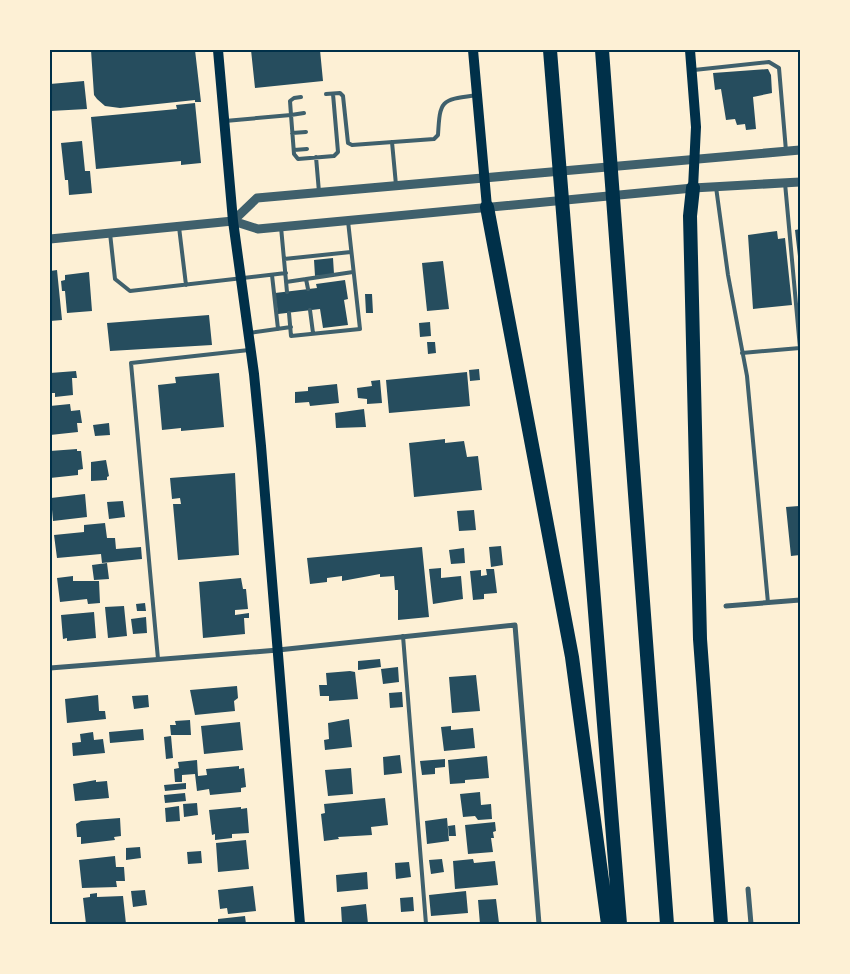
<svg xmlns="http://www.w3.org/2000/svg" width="850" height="974" viewBox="0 0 850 974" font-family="'PT Sans',sans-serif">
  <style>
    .building { fill: #264d5e }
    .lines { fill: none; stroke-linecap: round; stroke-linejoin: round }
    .service { stroke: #3f606c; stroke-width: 4 }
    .minor { stroke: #3f606c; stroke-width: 5 }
    .tertiary { stroke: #3f606c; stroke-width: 9 }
    .secondary { stroke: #003049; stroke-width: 10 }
    .motorway { stroke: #003049; stroke-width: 14 }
    .neatline { fill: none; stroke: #003049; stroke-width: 2 }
  </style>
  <rect width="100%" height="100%" fill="#fdf0d5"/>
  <!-- building -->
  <path class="building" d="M91 50H195L201 102H195V100L120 108 105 106 97 99 94 95Z
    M251 50H320L323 81 255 88Z
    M768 69 771 75 772 93 753 97 756 129 746 130 745 124 737 125 735 119 726 120 721 89 715 90 713 73Z
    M84 81 87 109 50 111V84Z
    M195 103 201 163 181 165V161L96 169 91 117 177 109 176 105Z
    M82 141 85 171H90L92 193 69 195 68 180H65L61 143Z
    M800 229V265H799L795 230Z
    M777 231 778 239 785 238 792 305 753 309 748 235Z
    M333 258 334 274 315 276 314 260Z
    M443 261 449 309 427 311 422 263Z
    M57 270 62 320 50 321V271Z
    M89 272 92 311 67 313 65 291H62L61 281 65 280V275Z
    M345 280 348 299 344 300 348 325 323 328 320 309 278 314 275 293 317 288 316 284Z
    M365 294H372L373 313H366Z
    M209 315 212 345 110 351 107 323Z
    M430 322 431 336 420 337 419 323Z
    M427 342H435L436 353 428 354Z
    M479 369 480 380 470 381 469 370Z
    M76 371 77 378H72L73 395 55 397V393H50V373Z
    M467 372 470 406 389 413 386 380Z
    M219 373 224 427 181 431V428L162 430 158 385 176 383 175 377Z
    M380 380 382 403 367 404V399L358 398 357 388 372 386 371 381Z
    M337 384 339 403 310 406 309 402 295 403V392L308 391V387Z
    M70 404 71 411 80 410 82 423H77L78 432 50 435V406Z
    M364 409 366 427 336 428 335 413Z
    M109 423 110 435 95 436 93 425Z
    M445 439V443L464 441 467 457 478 456 482 490 414 497 409 443Z
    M77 449V451H81L83 469 78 470V475L50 478V451Z
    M106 460 109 476 107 477V480L91 481V462Z
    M235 473 239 555 178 560 173 504H181L180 498 172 499 170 478Z
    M85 494 87 517 53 521 51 498Z
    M123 501 125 517 109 519 107 502Z
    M799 506 800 555 791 556 786 507Z
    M474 510 476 530 459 531 457 511Z
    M105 523 107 538H115L116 549 141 547 142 559 102 563 101 554 57 558 54 535 84 532V525Z
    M501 546 503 565 491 567 489 547Z
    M422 547 429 617 398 620V590H395L394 576 380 577V574L342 581V576L327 578V582L310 584 307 558Z
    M464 548 465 563 451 564 449 550Z
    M107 563 109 579 94 580 92 565Z
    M441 568V578L461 576 463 599 433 604 429 569Z
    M486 569H494L497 593 484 594V599L473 600 470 571 481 570V576L487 575Z
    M73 576V581H99L100 603 88 604 87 599 60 602 57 578Z
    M241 578 243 589H246L248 609 235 610V615L249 613V618H244L245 634 203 638 199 582Z
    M145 603 146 611H137L136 604Z
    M124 606 127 636 108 638 105 607Z
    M94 612 96 638 67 641V638L63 639 61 615Z
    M146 617 147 633 133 634 131 619Z
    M380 659 381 667 358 670V661Z
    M398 667 399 682 383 684 381 669Z
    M350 671 355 672 358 699 329 701V696H320L319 685H327L326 673Z
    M476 675 480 711 452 713 449 677Z
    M237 686 238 698 234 701 235 711 195 715 190 690Z
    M402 692 403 707 390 708 389 693Z
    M98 695 99 711H105L106 719 67 723 65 699Z
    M148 695 149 707 134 709 132 696Z
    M349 719 352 747 325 750 324 740 329 739 328 723Z
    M190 720 191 735H171L170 725H176L175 721Z
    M240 722 243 750 204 754 201 726Z
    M451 726V730L473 728 475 748 444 751 441 727Z
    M143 729 144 740 110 743 109 732Z
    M93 732 94 740 103 739 105 753 73 756 72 743 81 742 80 734Z
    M171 736 173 758 166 759 164 737Z
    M400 755 402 773 384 775 383 757Z
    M487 756 489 778 465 780V783L450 784 448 760Z
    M445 759V767L435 768V774L422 775 420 761Z
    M197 760 198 776 207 775 206 769 239 766V769L244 768 246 787 241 788V792L210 795 209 789 197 791 195 774 182 775V782H175L174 769 179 768 178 762Z
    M351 768 353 794 328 796 325 770Z
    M96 780V782L107 781 109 798 75 801 73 784Z
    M186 783V789L165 791 164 785Z
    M480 792 481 805 491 804 492 819 478 820 475 816 463 817 460 794Z
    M185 793 186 801 165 803 164 795Z
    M385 798 388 825 371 827 372 835 338 837 339 839 324 841 321 814 325 813 324 804Z
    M197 803 198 815 184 817 183 804Z
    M179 806 180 821 166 822 165 808Z
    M241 807V809L247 808 249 833 232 834V838L215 840V834L212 835 209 810Z
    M120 818 121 836 114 837 115 840 81 844V837H77L76 824 81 821Z
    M447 818 449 841 427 844 425 821Z
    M495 822 496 831 493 832 494 838H491L493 852 468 854 465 825Z
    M455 825 456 836H449L448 826Z
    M246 840 249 869 218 872 216 843Z
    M140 847 141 858 126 860V848Z
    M201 851 202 863 188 864 187 852Z
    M115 856 116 867H124L125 881H116L117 887 82 888 79 860Z
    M442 859 444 872 431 874 429 860Z
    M473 859 474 863 495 861 498 885 455 889 453 861Z
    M409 862 411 877 396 879 395 863Z
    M367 872 368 889 337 892 336 875Z
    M253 886 256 911 228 914 227 908 220 909 218 890Z
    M145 890 147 905 133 907 131 891Z
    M466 891 468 913 431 916 429 895Z
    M97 893V897L123 896 126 924H86L83 898 90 897V894Z
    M413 897 414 911 401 912 400 898Z
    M496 899 499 923 480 924 478 900Z
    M366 904 368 924H342L341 907Z
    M245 916 246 924H218V919Z"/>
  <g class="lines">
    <!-- service -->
    <path class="service" d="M694 70 769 62 779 68 786 151
      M326 94 340 93 343 96 348 143 352 145 434 139 438 135C440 99 441 100 477 95
      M304 113 291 115 294 154 298 159 334 156 338 152 333 94
      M225 121 291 115 290 101 294 98 301 97
      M292 133 306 132
      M392 142 396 185
      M294 150 307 149
      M316 157 319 192
      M785 183 800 348
      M716 187 728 275 747 376 768 603
      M179 227 186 285
      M281 227 287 292
      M110 233 115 279 130 291 286 273
      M284 259 351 252
      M272 275 278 329
      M306 279 308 289
      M286 282 353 272
      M310 310 313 333
      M289 313 291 336 360 329 348 221
      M249 333 291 327
      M742 353 800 348
      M403 636 426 924
      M158 659 131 363 249 350"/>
    <!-- minor -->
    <path class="minor" d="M726 606 800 600
      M50 668 278 650 515 625 539 924
      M748 889 751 924"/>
    <!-- tertiary -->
    <path class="tertiary" d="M233 221 257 198 800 150
      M50 239 233 221 258 229 693 188 800 182"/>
    <!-- secondary -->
    <path class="secondary" d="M218 50 233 221 254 374 261 446 300 924
      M473 50 487 207
      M690 50 696 127 693 188"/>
    <!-- motorway -->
    <path class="motorway" d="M550 50 620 924
      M602 50 667 924
      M693 188 690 216 700 639 721 924
      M487 207 572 657 608 924"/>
  </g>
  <!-- border -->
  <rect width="850" height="974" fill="none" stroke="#fdf0d5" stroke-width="102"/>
  <rect x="51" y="51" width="748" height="872" class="neatline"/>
</svg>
